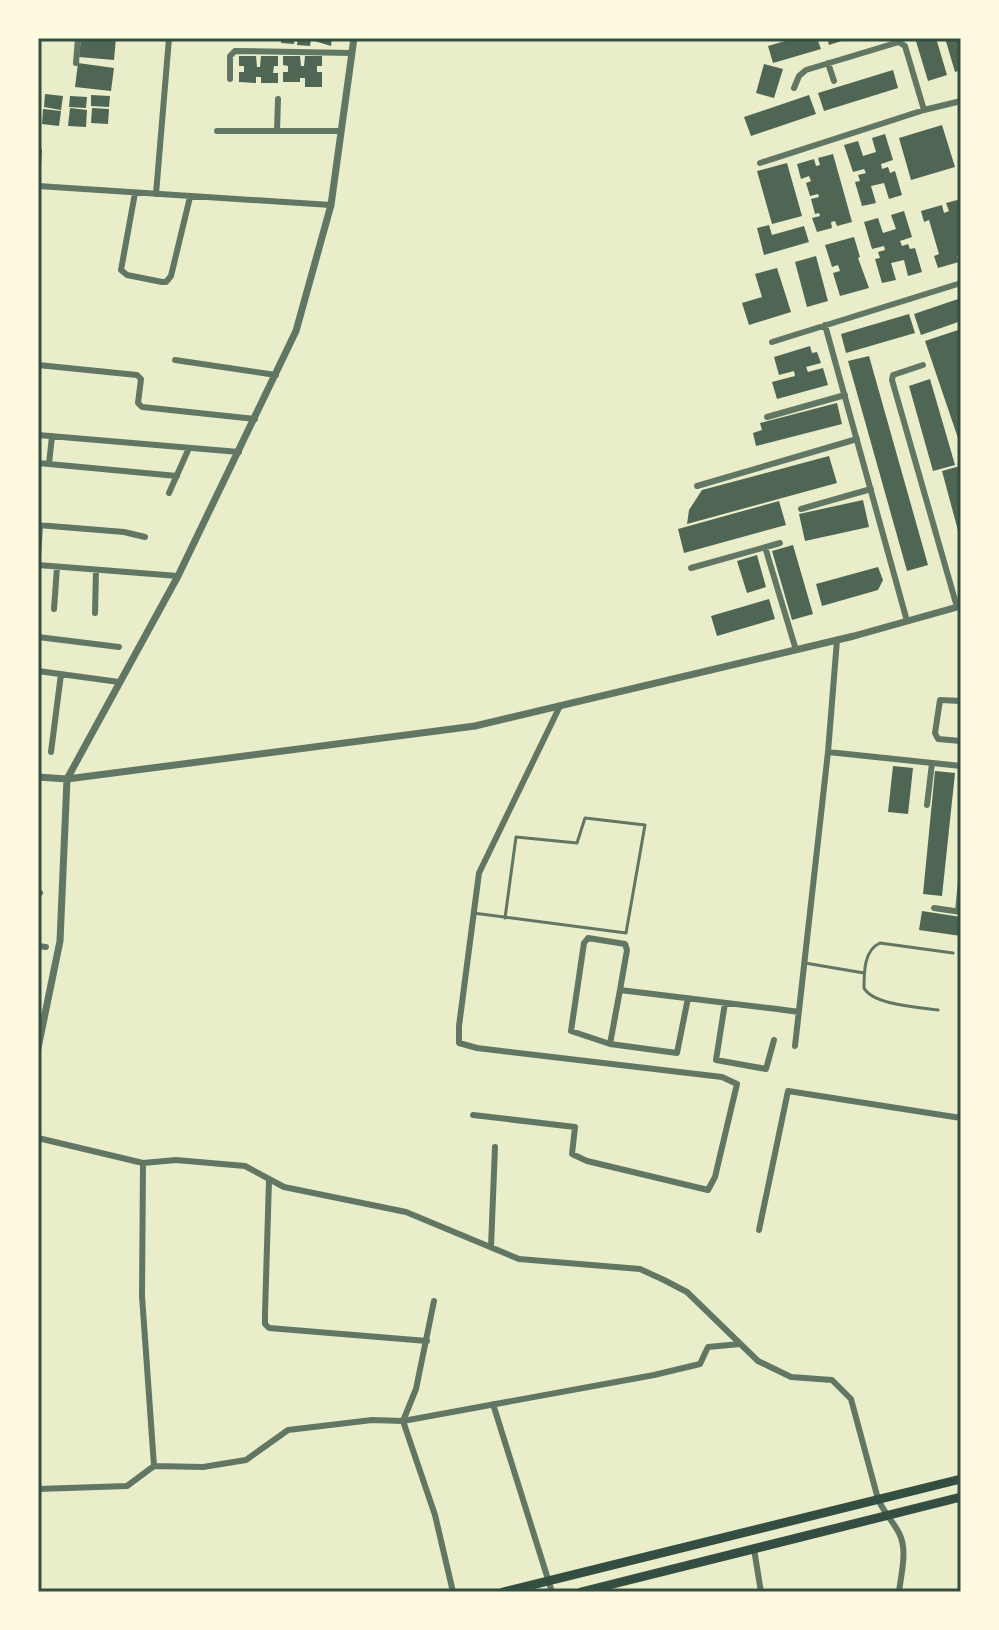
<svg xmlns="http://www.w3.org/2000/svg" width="999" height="1630" viewBox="0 0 999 1630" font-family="'Times New Roman',serif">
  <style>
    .building { fill: #4f6655 }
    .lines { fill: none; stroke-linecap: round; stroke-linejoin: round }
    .service { stroke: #617663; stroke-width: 3 }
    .minor { stroke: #617663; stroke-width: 6 }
    .tertiary { stroke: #617663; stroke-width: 7 }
    .primary { stroke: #344e41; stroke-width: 9 }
    .neatline { fill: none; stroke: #344e41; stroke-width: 3 }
  </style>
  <rect width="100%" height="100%" fill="#e9edc9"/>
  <!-- building -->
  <path class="building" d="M81 38H116L114 60 79 57Z
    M282 38H295L294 44 281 43Z
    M298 38H332L331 46 311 40 310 46 297 45Z
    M795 38H817L821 49 773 63 768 46Z
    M827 38H848V39L829 45Z
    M915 38H936L947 75 928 81Z
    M945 38H961V70L955 72Z
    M239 56H256L257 67H260L261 56H278V66H274L273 73H278V83H261V77H256V83L239 82V72H244V66H239Z
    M283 56H300L301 66H304L305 56H322V66H317V72H322V87H305V78H300V82H283V72H288V66L283 65Z
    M78 63 114 68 111 91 75 87Z
    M764 64 783 69 774 98 756 93Z
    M893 70 898 88 824 111 818 93Z
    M45 94 63 96 61 110 44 107Z
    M91 95 110 96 109 107 91 106Z
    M809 95 816 114 751 136 744 117Z
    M70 96 87 97 86 108 69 107Z
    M70 108 87 110 86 127 68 126Z
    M92 108 109 109 108 124 91 123Z
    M43 109 61 111 59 126 42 124Z
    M942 125 955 167 911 180 899 138Z
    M885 134 893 160 881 164 882 169 888 167 890 173 895 171 902 195 889 199 884 183 871 186 876 203 862 206 855 182 860 181 858 175 866 173 864 169 853 172 844 145 858 141 863 156 876 152 872 138Z
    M38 148 42 149 41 165H38Z
    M833 154 852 222 837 226 835 221 831 222 832 228 817 232 812 218 820 216 819 213 815 214 811 199 819 197 818 194 810 196 806 183 811 181 809 176 801 179 797 164 814 159 816 166 820 165 818 158Z
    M787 163 802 216 772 224 757 171Z
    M961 199V255L957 256 959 262 938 268 934 256 939 254 929 220 924 222 921 211 942 205 944 213 949 211 946 203Z
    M904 211 912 237 900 241 902 246 908 244 910 249 915 248 922 272 908 276 904 260 891 263 896 280 882 283 875 259 880 258 878 252 885 250 884 246 872 249 864 222 878 218 883 233 896 229 891 215Z
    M769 225 772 235 804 226 809 242 764 255 757 228Z
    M854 237 860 257 858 258 869 288 840 296 833 273 840 271 838 265 832 267 825 245Z
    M816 256 828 301 807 307 795 262Z
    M777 268 791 312 749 325 742 303 762 297 755 274Z
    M961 298V321L921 335 914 314Z
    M909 314 915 333 846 353 841 334Z
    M961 329V444H960L925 341Z
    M810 346 812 353 817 352 821 363 806 367 808 372 823 368 828 385 777 399 772 382 795 376 794 371 779 375 774 357Z
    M869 356 928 565 907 571 848 361Z
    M930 379 955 465 933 471 909 386Z
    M837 403 842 424 756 446 753 433 762 430 760 423Z
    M829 456 837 483 687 524 689 510 702 490Z
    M960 466 961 538H960L942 471Z
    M863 500 869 527 805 541 799 514Z
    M779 501 786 525 684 553 678 529Z
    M793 545 813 614 792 620 772 551Z
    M757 555 766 587 747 593 737 561Z
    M878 567 883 580 878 590 822 606 816 584Z
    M769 599 775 619 717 636 711 616Z
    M893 766 913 768 908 814 888 812Z
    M935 771 955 773 942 896 923 894Z
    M922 911 961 917V936L919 930Z"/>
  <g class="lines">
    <!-- service -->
    <path class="service" d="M473 913 626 933 645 825 585 818 577 843 516 837 505 918
      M805 963 864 973
      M938 1010C919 1007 873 1005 864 988 864 972 864 950 880 943L953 953"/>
    <!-- minor -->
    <path class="minor" d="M76 63 78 38
      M828 63 834 81
      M230 79V56L235 51 352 53
      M794 88 799 76 806 70 899 42 905 46 924 110
      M217 131H341
      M277 131 278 99
      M760 163 924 110 961 101
      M38 186 331 205
      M135 193 121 270 127 275 162 282H166L171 276 190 197
      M156 194 169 38
      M825 325 907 621
      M772 342 961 283
      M175 360 276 375
      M38 365 137 375 141 379 138 403 142 407 255 419
      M923 365 893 375 892 380 957 607
      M767 417 845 395
      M38 435 239 452
      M38 463 177 476
      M49 464 52 436
      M697 486 857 439
      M169 493 189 448
      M801 509 871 489
      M38 525 124 532 145 537
      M765 547 796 650
      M38 557 40 525
      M38 565 178 576
      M691 568 780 543
      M54 609 57 567
      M95 613 96 570
      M38 637 119 647
      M837 640 828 752 961 766
      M38 671 119 682
      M961 701 940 700 935 733 938 739 961 741
      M51 752 61 674
      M927 805 932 763
      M38 892 40 893
      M934 908 961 912
      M958 911 961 881
      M38 946 46 947
      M688 998 677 1053 610 1044 571 1031 584 943 588 938 625 944 627 950 620 990 777 1009 799 1012
      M725 1003 716 1060 766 1069 774 1040
      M610 1044 620 990
      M795 1046 828 752
      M473 1115 575 1127 572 1154 587 1161 708 1190 715 1177 737 1084 722 1077 477 1048 459 1043V1026L479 873 560 706
      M38 1138 143 1163 142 1296 154 1466
      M143 1163 176 1160 245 1166 284 1187 406 1212 519 1259 640 1269 664 1280 687 1292 758 1361 791 1377 832 1380 851 1399 878 1499C884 1513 893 1521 899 1533 908 1550 901 1574 899 1592
      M269 1180 265 1313V1324L269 1328 427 1341
      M759 1230 788 1091 961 1118
      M491 1247 495 1147
      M434 1301 416 1389 403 1421 435 1515 453 1592
      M493 1404 552 1592
      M38 1489 127 1486 154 1466 203 1467 246 1460 288 1430 372 1420 403 1421 654 1375 700 1364 708 1347 740 1344
      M754 1549 761 1592"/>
    <!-- tertiary -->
    <path class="tertiary" d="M38 777 67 779 475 726 854 636 961 606
      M38 1048 60 941 67 779 178 576 296 331 331 205 354 38"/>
    <!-- primary -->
    <path class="primary" d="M503 1592 961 1479
      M581 1592 961 1497"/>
  </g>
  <!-- border -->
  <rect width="999" height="1630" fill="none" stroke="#fefae0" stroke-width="80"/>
  <rect x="40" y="40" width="919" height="1550" class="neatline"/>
</svg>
